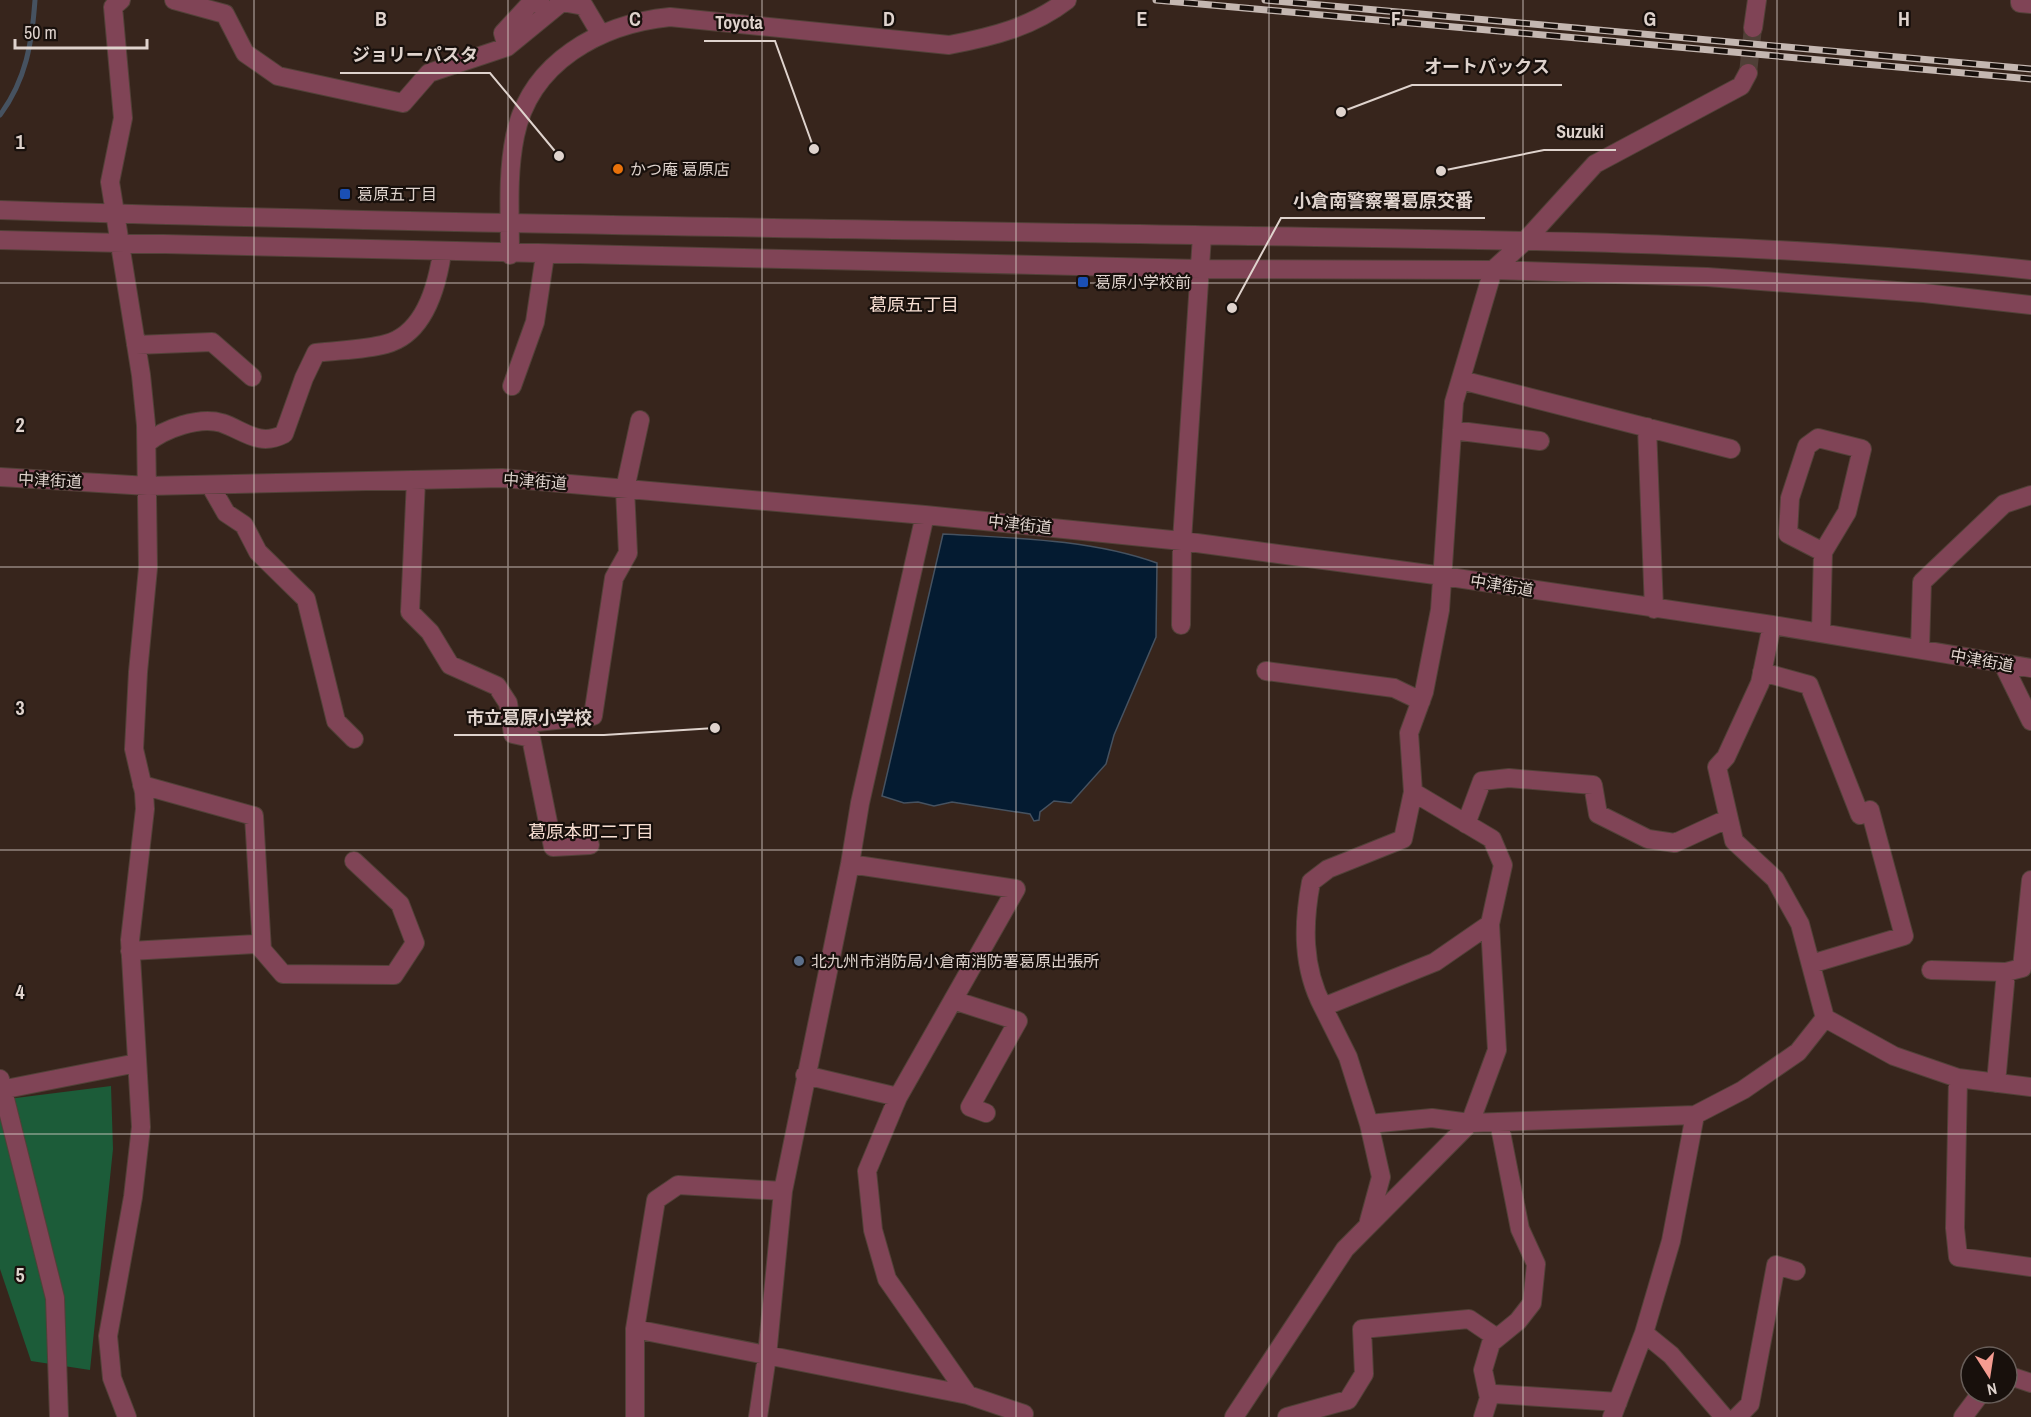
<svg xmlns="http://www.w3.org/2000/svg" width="2031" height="1417" viewBox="0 0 2031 1417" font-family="'Archivo Narrow','Noto Sans JP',sans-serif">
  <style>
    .green { fill: #1c5c39 }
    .water { fill: #041b31; stroke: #465260; stroke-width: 1.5 }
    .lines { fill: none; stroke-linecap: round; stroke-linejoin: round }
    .stream { stroke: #465260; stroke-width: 5 }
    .minor-tunnel { stroke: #503f37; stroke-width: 18; stroke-dasharray: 18 9; stroke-linecap: butt }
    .minor-casing { stroke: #524138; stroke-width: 20 }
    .minor { stroke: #804456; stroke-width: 18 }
    .rail-casing { stroke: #c4b7b1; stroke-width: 7 }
    .rail { stroke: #18100c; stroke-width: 4.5; stroke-dasharray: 14; stroke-linecap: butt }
    .grid { fill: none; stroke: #dfd3cd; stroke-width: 1.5; stroke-opacity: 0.55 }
    .food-dot { fill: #e8710a; stroke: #18100c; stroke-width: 2 }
    .transit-dot { fill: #1a4fb4; stroke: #18100c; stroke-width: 2 }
    .service-dot { fill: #5c6f8a; stroke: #18100c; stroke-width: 2 }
    .labels { text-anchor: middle; stroke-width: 4.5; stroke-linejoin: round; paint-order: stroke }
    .poi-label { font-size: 16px; fill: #dfd3cd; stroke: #18100c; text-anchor: start }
    .street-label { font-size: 16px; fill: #dfd3cd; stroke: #18100c }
    .neighbourhood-label { font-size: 18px; fill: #f7ded2; stroke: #18100c }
    .grid-label { font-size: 20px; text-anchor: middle; font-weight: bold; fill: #dfd3cd; stroke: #18100c; stroke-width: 4.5; stroke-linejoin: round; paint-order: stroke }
    .leader { fill: none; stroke: #dfd3cd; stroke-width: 2 }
    .callout-dot { fill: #dfd3cd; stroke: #18100c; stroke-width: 2 }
    .callout-label { font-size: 18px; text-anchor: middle; font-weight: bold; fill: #dfd3cd; stroke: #18100c; stroke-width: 4.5; stroke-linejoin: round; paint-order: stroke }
  </style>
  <rect width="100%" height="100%" fill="#37251c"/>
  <!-- green -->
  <path class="green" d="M111 1086 113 1149 90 1370 31 1361 0 1269V1100Z"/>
  <!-- water -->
  <path class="water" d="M943 534C1014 538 1090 539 1157 563L1156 637 1114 735 1106 764 1071 803 1054 801 1040 812 1039 820 1034 821 1030 814 952 802 934 806 918 802 904 803 882 796Z"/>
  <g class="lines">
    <!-- stream -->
    <path class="stream" d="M0 115C26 80 32 43 35 0"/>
    <!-- minor-tunnel -->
    <path class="minor-tunnel" d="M1748 73 1753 28"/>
    <!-- minor casing -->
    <g class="minor-casing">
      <path id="minor" d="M121 0 113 7 123 118 110 182 141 375 146 425 148 568 138 672 134 749 144 792 145 809 130 940 141 1127 133 1197 108 1336 112 1378 127 1417
        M174 0 225 14 245 53 278 76 403 103 429 73 507 47 562 2 584 6 600 33
        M2020 0V3L2031 4
        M1753 28 1757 0
        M507 47 503 33 529 5 540 0
        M0 210C398 223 796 228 1195 235 1474 240 1753 240 2031 270
        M0 240 1199 269 1493 270 1707 277 1924 293 2031 305
        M510 255C510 215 507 175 515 136 530 62 600 24 670 17L949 45C992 37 1032 27 1067 0
        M136 345 212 342 252 377
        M1461 380 1731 449
        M512 386 535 322 545 255
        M1647 427 1654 609
        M1452 430 1540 441
        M147 443C164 429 199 416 222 423 245 431 259 447 284 434L304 378 316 353C339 350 364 350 386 344 424 334 437 286 442 253
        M0 477 148 486 502 478 925 515 1182 541 1443 576 1772 625 2031 668
        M416 480 410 612 430 632 450 665 497 686 508 703 513 734 531 738 553 847 590 845
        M210 485 226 513 244 525 258 552 306 599 336 721 354 739
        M1181 625 1182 541 1202 236
        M1772 625 1760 683 1726 757 1717 767 1734 841 1775 879 1800 924 1825 1018 1894 1056 1958 1078 2031 1087
        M1821 633 1823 552 1788 534 1790 498 1807 446 1818 438 1862 449 1847 512 1823 552
        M1920 649 1922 582 2004 504 2031 495
        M2003 664 2031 721
        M1266 671 1394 688 1421 701
        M1762 672 1809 685 1860 815 1870 810 1904 936 1811 964
        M537 722 593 716 614 578 628 553 625 489 640 420
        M142 785 254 816 262 950
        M1466 824 1482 781 1509 778 1593 785 1598 814 1648 839 1675 843 1727 819
        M850 864 1016 889 898 1097 867 1171 873 1230 887 1279 968 1395
        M1490 924 1435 962 1323 1007 1348 1057 1369 1124 1432 1118 1470 1123 1695 1115 1743 1090 1798 1052 1825 1018
        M130 951 257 944 283 974 394 975 415 943 400 904 354 861
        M1931 970 2006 972
        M953 1000 1018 1021 970 1107 986 1113
        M1323 1007C1302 967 1303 924 1311 882L1328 869 1403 839 1413 792
        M805 1075 898 1097
        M1958 1078 1955 1228 1958 1257 2031 1267
        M0 1079 55 1298 59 1417
        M1996 1083 2006 972 2022 968 2031 880
        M1 1090 137 1063
        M1369 1221 1381 1177 1369 1124
        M635 1329 968 1395 1024 1414 1023 1417
        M1644 1333 1671 1355 1724 1417
        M2007 1375 2031 1383
        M1495 1394 1618 1402
        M635 1417V1329L656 1200 678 1185 783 1191
        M758 1417 767 1356 783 1191 850 864 860 803 925 515
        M1234 1417 1345 1249 1470 1123 1497 1050 1490 924 1503 865 1492 839 1413 792 1409 733 1424 692 1440 610 1454 402 1493 270 1526 240 1595 164 1741 86 1748 73
        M1287 1417 1348 1400 1364 1374 1362 1329 1469 1319 1497 1338
        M1483 1417 1489 1398 1483 1370 1491 1343 1518 1321 1532 1303 1536 1264 1520 1229 1499 1122
        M1612 1417 1644 1333 1671 1241 1695 1115
        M1737 1417 1750 1404 1776 1265 1796 1271
        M1963 1417 1981 1393"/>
    </g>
    <!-- minor -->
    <use href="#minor" class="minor"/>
    <!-- rail casing -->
    <g class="rail-casing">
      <path id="rail" d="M1156 0 2031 79
        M1265 0 2031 69"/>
    </g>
    <!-- rail -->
    <use href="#rail" class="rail"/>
  </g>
  <!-- grid -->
  <path class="grid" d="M254 0V1417M508 0V1417M762 0V1417M1016 0V1417M1269 0V1417M1523 0V1417M1777 0V1417M0 283H2031M0 567H2031M0 850H2031M0 1134H2031"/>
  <!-- markers -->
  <circle class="food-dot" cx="618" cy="169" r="6"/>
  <g class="transit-dot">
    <rect x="339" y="188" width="12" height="12" rx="3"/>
    <rect x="1077" y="276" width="12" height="12" rx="3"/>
  </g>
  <circle class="service-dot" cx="799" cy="961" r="6"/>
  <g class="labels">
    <!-- poi labels -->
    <g class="poi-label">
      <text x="630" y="175">かつ庵 葛原店</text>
      <text x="357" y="200">葛原五丁目</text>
      <text x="1095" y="288">葛原小学校前</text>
      <text x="811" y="967">北九州市消防局小倉南消防署葛原出張所</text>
    </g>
    <!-- street labels -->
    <g class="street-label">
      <text transform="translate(50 480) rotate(3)" y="6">中津街道</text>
      <text transform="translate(535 481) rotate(4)" y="6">中津街道</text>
      <text transform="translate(1020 524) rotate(6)" y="6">中津街道</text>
      <text transform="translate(1502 585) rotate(9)" y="6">中津街道</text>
      <text transform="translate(1982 660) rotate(10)" y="6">中津街道</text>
    </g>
    <!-- neighbourhood labels -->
    <g class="neighbourhood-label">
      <text x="914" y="311">葛原五丁目</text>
      <text x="591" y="838">葛原本町二丁目</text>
    </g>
  </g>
  <g class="grid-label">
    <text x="381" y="26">B</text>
    <text x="635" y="26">C</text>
    <text x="889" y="26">D</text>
    <text x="1142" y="26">E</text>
    <text x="1396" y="26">F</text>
    <text x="1650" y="26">G</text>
    <text x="1904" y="26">H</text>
    <text x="20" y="149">1</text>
    <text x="20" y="432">2</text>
    <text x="20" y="715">3</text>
    <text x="20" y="999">4</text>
    <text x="20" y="1282">5</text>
  </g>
  <!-- callouts -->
  <path class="leader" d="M814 149L775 41H704M559 156L490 73H340M1341 112L1412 85H1562M1441 171L1544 150H1616M1232 308L1281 218H1485M715 728L604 735H454"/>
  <g class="callout-dot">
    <circle cx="814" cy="149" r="6"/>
    <circle cx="559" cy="156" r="6"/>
    <circle cx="1341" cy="112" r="6"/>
    <circle cx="1441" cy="171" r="6"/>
    <circle cx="1232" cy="308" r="6"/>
    <circle cx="715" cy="728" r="6"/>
  </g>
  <g class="callout-label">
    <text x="739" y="29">Toyota</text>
    <text x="415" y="61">ジョリーパスタ</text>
    <text x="1487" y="73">オートバックス</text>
    <text x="1580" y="138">Suzuki</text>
    <text x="1383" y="207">小倉南警察署葛原交番</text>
    <text x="529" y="724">市立葛原小学校</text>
  </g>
  <!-- north arrow -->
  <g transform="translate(1989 1375) rotate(168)"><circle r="28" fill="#18100c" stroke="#685e59" stroke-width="1.5"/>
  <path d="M0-4.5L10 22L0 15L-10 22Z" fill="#f59c91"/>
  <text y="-9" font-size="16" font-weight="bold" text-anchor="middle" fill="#dfd3cd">N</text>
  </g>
  <!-- scale -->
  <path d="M15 39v9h132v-9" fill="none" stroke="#dfd3cd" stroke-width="3"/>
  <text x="24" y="39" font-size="18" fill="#dfd3cd" stroke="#18100c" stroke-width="4.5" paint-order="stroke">50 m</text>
</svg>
